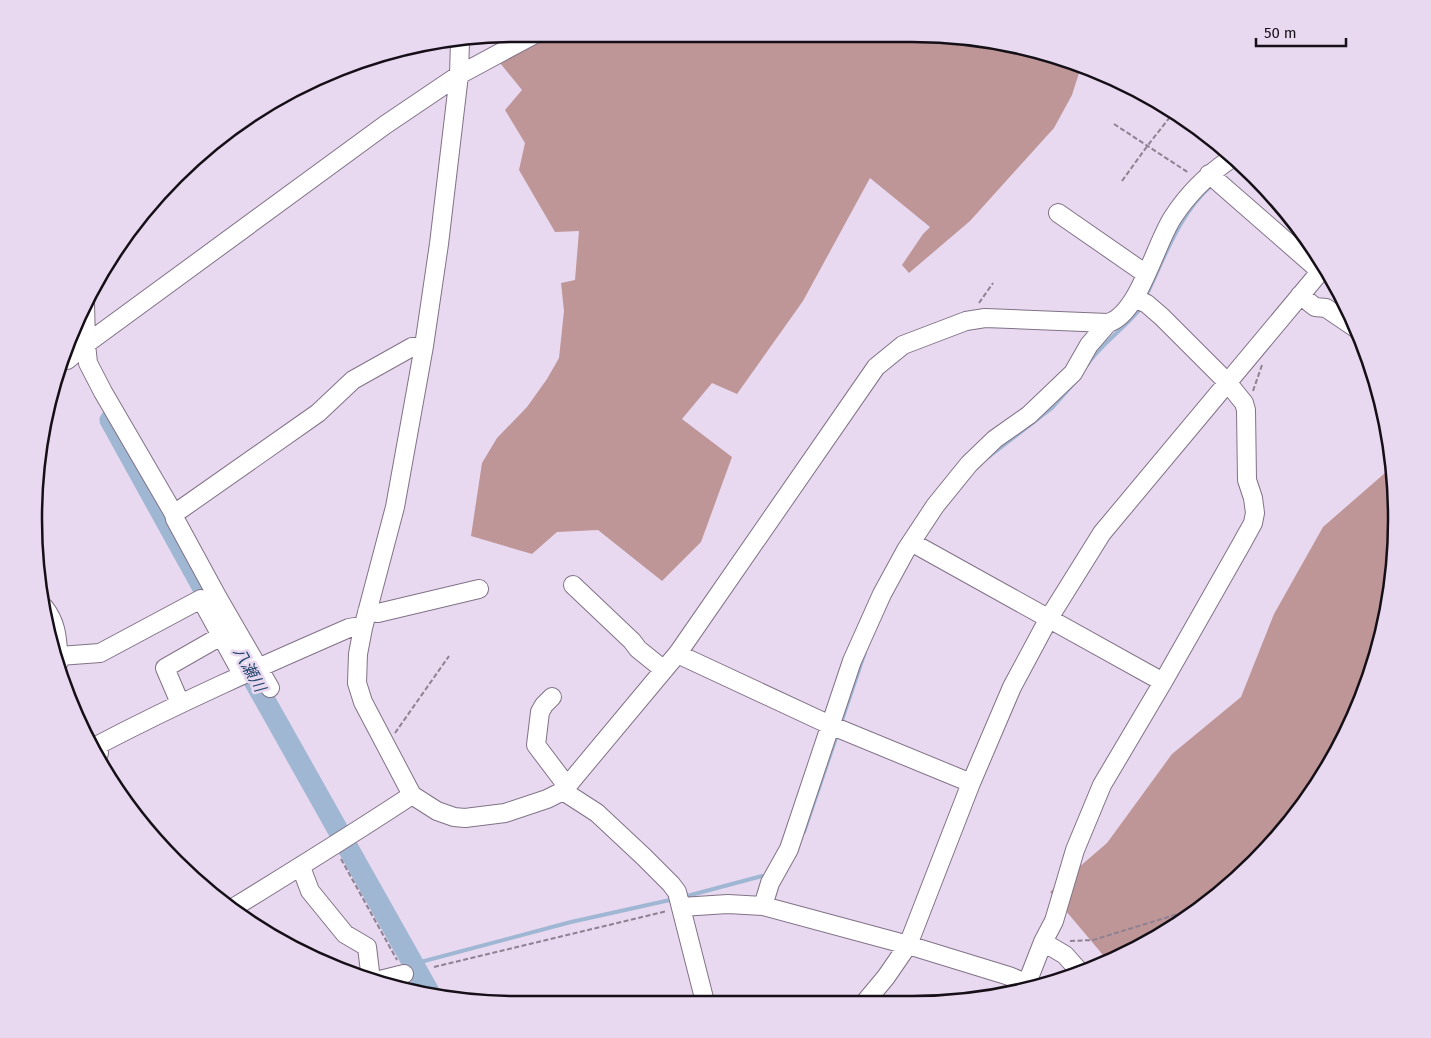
<svg xmlns="http://www.w3.org/2000/svg" width="1431" height="1038" viewBox="0 0 1431 1038" font-family="'Fira Sans','Noto Sans JP',sans-serif">
  <style>
    .forest { fill: #be9697 }
    .lines { fill: none; stroke-linecap: round; stroke-linejoin: round }
    .stream { stroke: #9fb7d3; stroke-width: 4 }
    .river { stroke: #9fb7d3; stroke-width: 21 }
    .minor-casing { stroke: #807287; stroke-width: 20 }
    .path { stroke: #8d8192; stroke-width: 2; stroke-dasharray: 5 2.5; stroke-linecap: butt }
    .minor { stroke: #fff; stroke-width: 18 }
    .labels { text-anchor: middle; stroke-width: 5; stroke-linejoin: round; paint-order: stroke }
    .water-label { font-size: 16px; font-style: italic; fill: #23466d; stroke: #e9d9f0 }
    .rim { fill: none; stroke: #150f17; stroke-width: 2.5 }
  </style>
  <rect width="100%" height="100%" fill="#e9d9f0"/>
  <!-- forest -->
  <path class="forest" d="M554 34H912L1037 50 1080 70 1072 95 1054 128 970 221 909 273 902 265 923 234 930 227 870 178 803 301 737 394 712 383 682 419 732 457 701 542 662 581 598 530 557 532 532 554 471 536 482 463 497 438 527 407 547 379 559 358 564 311 561 283 575 280 579 231 555 232 519 170 525 143 505 110 522 90 500 63Z
    M1393 466 1396 487 1393 582 1372 675 1332 761 1277 839 1208 904 1108 961 1050 892 1107 843 1172 754 1241 697 1274 614 1323 527Z"/>
  <g class="lines">
    <!-- stream -->
    <path class="stream" d="M1148 292C1166 254 1180 213 1212 185
      M1087 365C1102 343 1124 329 1140 309
      M987 458 1052 408 1076 381
      M841 723 865 652
      M804 832 838 732
      M687 896 762 876
      M413 964 571 922 670 900"/>
    <!-- river -->
    <path class="river" d="M110 420 215 610
      M239 654 429 992"/>
    <!-- minor casing -->
    <g class="minor-casing">
      <path id="minor" d="M460 41 459 75 439 244 424 346 395 507 363 628 358 654 357 683 363 702 412 795 437 811 454 817 465 818 505 813 547 799 563 791 597 813 644 857 671 884 677 892 705 1002
        M1209 174 1320 271
        M1058 213 1146 274
        M1300 295 1315 307 1326 308 1357 329
        M85 302 86 344 88 363 103 392 174 514 175 519 218 598 270 688
        M67 360 86 344 385 125 459 75 535 34
        M174 514 318 413 353 380 412 347 424 346
        M911 542 1163 682
        M573 585 632 641 638 649 664 670
        M44 607C58 625 57 640 59 662
        M367 612 378 613 479 589
        M678 653 684 657 830 725 971 783
        M59 656 100 653 201 599 242 674
        M552 697 544 705 540 712 536 745 567 786
        M180 703 165 668 221 636
        M99 753 98 745C180 702 264 665 349 628L355 627 363 628
        M563 791 678 653 876 367 903 345 966 321 985 318 1108 323C1139 314 1155 244 1173 217 1188 194 1206 176 1229 160
        M301 867 310 891 345 934 367 947 371 980
        M763 906 770 883 789 849 852 661 882 594 906 550 935 506 969 464 995 439 1029 415 1073 373 1089 345 1108 323
        M681 907 728 904 763 906 908 945 1009 976 1030 985
        M233 908C293 871 353 834 412 795
        M1043 942 1065 955 1080 972
        M376 981 404 974
        M1027 983 1043 942 1054 921 1075 850 1102 785 1163 682 1242 543 1253 523 1255 513 1253 498 1247 480 1246 410 1244 403 1227 382 1162 317 1147 304 1135 298
        M866 1001 886 977 908 945 971 783 1012 687 1049 618 1102 533 1324 267"/>
    </g>
    <!-- path -->
    <path class="path" d="M1114 124 1189 173
      M1122 181 1148 145 1174 112
      M979 303 993 283
      M1253 391 1262 365
      M395 733 449 656
      M341 859 397 960
      M1070 941 1093 940 1178 914 1196 910
      M434 967 667 911"/>
    <!-- minor -->
    <use href="#minor" class="minor"/>
  </g>
  <g class="labels">
    <!-- water labels -->
    <g class="water-label">
      <text transform="translate(250 669) rotate(61)" y="6">八瀬川</text>
    </g>
  </g>
  <!-- crop -->
  <path d="M0 0H1431V1038H0ZM518 42H912A476 476 0 0 1 1388 518V520A476 476 0 0 1 912 996H518A476 476 0 0 1 42 520V518A476 476 0 0 1 518 42Z" fill="#e9d9f0" fill-rule="evenodd"/>
  <path class="rim" d="M518 42H912A476 476 0 0 1 1388 518V520A476 476 0 0 1 912 996H518A476 476 0 0 1 42 520V518A476 476 0 0 1 518 42Z"/>
  <!-- scale -->
  <path d="M1256 38v8h90v-8" fill="none" stroke="#150f17" stroke-width="2.5"/>
  <text x="1264" y="38" font-size="15" fill="#150f17" stroke="#e9d9f0" stroke-width="4" paint-order="stroke">50 m</text>
</svg>
